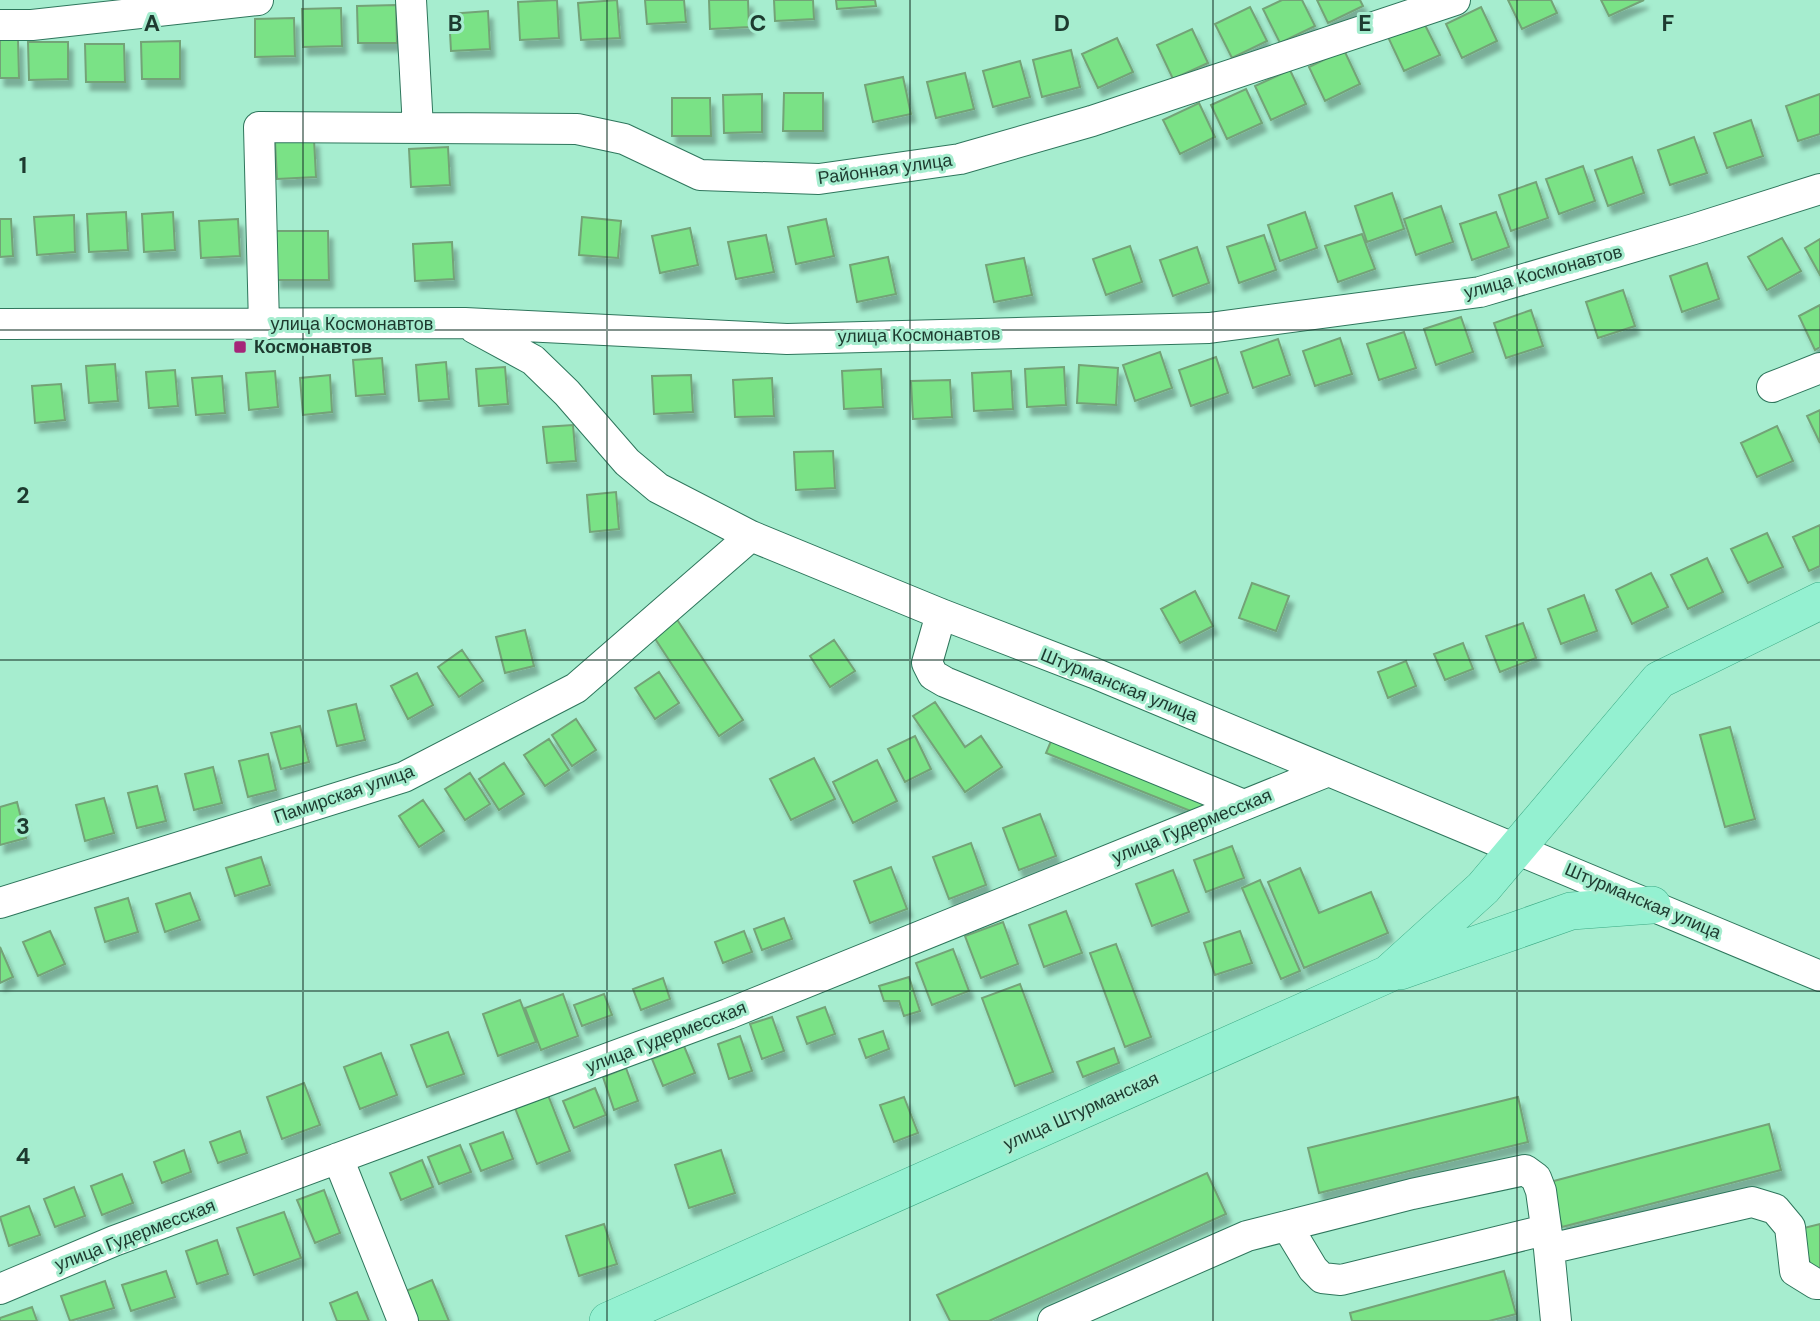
<svg xmlns="http://www.w3.org/2000/svg" width="1820" height="1321" viewBox="0 0 1820 1321" font-family="'DM Sans',sans-serif">
  <style>
    .building { fill: #7ae286; stroke: #73a377; stroke-width: 2; filter: url(#shadow) }
    .lines { fill: none; stroke-linecap: round; stroke-linejoin: round }
    .minor-casing { stroke: #2e765c; stroke-width: 32 }
    .major-casing { stroke: #3caa85; stroke-width: 38 }
    .minor { stroke: #fff; stroke-width: 30 }
    .major { stroke: #94f1d1; stroke-width: 37 }
    .grid { fill: none; stroke: #1d3a2f; stroke-width: 2; stroke-opacity: 0.55 }
    .poi-dot { fill: #a52678; stroke: #a6edcf; stroke-width: 2.5 }
    .labels { text-anchor: middle; stroke-width: 6; stroke-linejoin: round; paint-order: stroke }
    .street-label { font-size: 18px; fill: #1d3a2f; stroke: #a6edcf }
    .poi-label { font-size: 18px; font-weight: bold; fill: #1d3a2f; stroke: #a6edcf; text-anchor: start }
    .grid-label { font-size: 23px; text-anchor: middle; font-weight: bold; fill: #1d3a2f; stroke: #a6edcf; stroke-width: 6; stroke-linejoin: round; paint-order: stroke }
  </style>
  <defs>
    <filter id="shadow"><feDropShadow dx="4.5" dy="8" stdDeviation="2" flood-color="#0004"/></filter>
  </defs>
  <rect width="100%" height="100%" fill="#a6edcf"/>
  <!-- building -->
  <path class="building" d="M557 0 559 38 520 40 518 2Z
    M617 0 620 38 581 40 578 3Z
    M645 0H684L686 22 647 24Z
    M709 0H748L749 27 710 29Z
    M774 0H813L814 19 775 21Z
    M836 0H875L876 6 837 9Z
    M1282 0H1302L1315 26 1280 43 1263 9Z
    M1317 0H1360L1363 6 1328 23Z
    M1508 0H1551L1557 13 1522 29Z
    M1601 0H1644L1609 16Z
    M396 5 397 43H358L357 6Z
    M1250 7 1267 41 1232 58 1215 24Z
    M1481 7 1497 41 1462 58 1446 24Z
    M341 8 342 46 303 47 302 9Z
    M488 11 490 49 451 51 449 14Z
    M294 18 295 56 255 57V19Z
    M1423 21 1440 55 1404 71 1388 37Z
    M1192 29 1208 63 1173 79 1157 45Z
    M1117 38 1133 72 1098 88 1082 54Z
    M0 40H18L19 78H0Z
    M180 41V79H142L141 42Z
    M28 42H68V79L29 80Z
    M85 44H124L125 82H86Z
    M1071 50 1080 87 1042 97 1033 60Z
    M1344 50 1360 84 1325 101 1309 67Z
    M1020 61 1030 97 993 107 983 71Z
    M1290 70 1306 104 1271 120 1255 86Z
    M965 73 974 109 936 118 927 82Z
    M903 77 911 114 873 122 865 85Z
    M1246 89 1262 123 1227 139 1211 105Z
    M784 93H823V131H783Z
    M762 94V132L724 133 723 95Z
    M1820 94V134L1798 141 1786 106Z
    M672 98H710L711 136H672Z
    M1199 103 1215 137 1180 154 1163 120Z
    M1751 120 1763 156 1727 168 1714 133Z
    M1694 137 1707 173 1670 185 1658 150Z
    M314 139 316 177 277 179 275 141Z
    M448 147 450 185 411 187 409 149Z
    M1632 157 1644 193 1608 206 1595 170Z
    M1583 166 1595 201 1559 214 1546 179Z
    M1536 182 1548 218 1511 231 1499 195Z
    M1392 193 1404 229 1367 242 1355 206Z
    M1441 206 1453 242 1416 255 1404 219Z
    M126 212 128 250 89 252 87 214Z
    M173 212 175 250 144 252 142 214Z
    M1305 212 1317 248 1280 261 1268 225Z
    M1496 212 1509 247 1472 260 1460 224Z
    M74 215 75 252 37 255 34 217Z
    M582 217 621 221 618 258 579 255Z
    M0 219H11L13 256 0 257Z
    M238 219 240 256 201 258 199 221Z
    M826 219 834 256 796 264 788 227Z
    M690 228 698 265 660 273 652 236Z
    M276 231H328L329 280H276Z
    M1362 234 1375 269 1338 282 1325 246Z
    M766 235 774 272 736 279 728 242Z
    M1264 235 1276 270 1239 283 1227 247Z
    M1782 238 1801 271 1767 290 1748 257Z
    M1820 239V275L1805 248Z
    M452 242 454 279 415 281 413 244Z
    M1130 246 1142 282 1106 295 1093 259Z
    M1197 247 1209 283 1173 296 1160 260Z
    M888 257 896 294 857 302 850 265Z
    M1024 258 1032 295 994 302 986 265Z
    M1707 263 1719 299 1682 312 1670 276Z
    M1623 290 1635 326 1598 338 1586 302Z
    M1820 305V347L1815 350 1799 316Z
    M1531 310 1543 346 1506 358 1494 323Z
    M1461 317 1473 352 1436 365 1424 329Z
    M1404 332 1416 368 1379 380 1367 344Z
    M1340 338 1352 374 1315 386 1303 351Z
    M1278 339 1290 375 1253 388 1241 352Z
    M1160 352 1172 388 1135 401 1123 365Z
    M1216 357 1228 393 1191 406 1179 370Z
    M382 358 385 394 356 396 353 360Z
    M446 362 449 399 419 401 416 365Z
    M115 364 118 401 89 403 86 366Z
    M1079 365 1118 368 1116 405 1077 403Z
    M505 367 508 404 479 406 476 369Z
    M1064 367 1066 405 1027 407 1025 369Z
    M881 369 883 407 844 409 842 371Z
    M175 370 178 406 149 408 146 372Z
    M275 371 278 407 249 410 246 373Z
    M1011 371 1013 409 974 411 972 373Z
    M330 375 332 412 303 415 300 378Z
    M691 375 693 412 654 414 652 376Z
    M222 376 225 413 196 415 192 378Z
    M772 378 774 416 735 417 733 380Z
    M950 380 952 417 913 419 911 381Z
    M61 384 65 420 35 423 32 386Z
    M1820 410V443L1807 416Z
    M573 425 576 461 547 463 543 427Z
    M1777 426 1793 461 1757 477 1741 443Z
    M833 451 835 488 796 490 794 452Z
    M616 492 619 529 590 532 587 495Z
    M1820 525V566L1809 571 1793 537Z
    M1767 533 1783 567 1748 583 1731 549Z
    M1707 558 1723 592 1688 609 1671 575Z
    M1651 573 1668 607 1632 624 1616 590Z
    M1252 583 1289 596 1276 631 1239 618Z
    M1195 591 1213 626 1180 643 1161 609Z
    M1584 595 1597 631 1561 644 1548 609Z
    M676 618 743 720 719 736 652 634Z
    M1523 623 1536 658 1500 672 1486 636Z
    M525 630 534 666 505 673 496 637Z
    M834 640 855 671 830 687 810 656Z
    M1463 643 1473 669 1445 680 1434 654Z
    M462 650 483 681 459 697 438 667Z
    M1406 661 1416 686 1388 698 1378 672Z
    M659 672 679 703 655 719 635 688Z
    M417 673 433 705 408 719 391 686Z
    M935 702 965 747 981 736 1002 767 965 792 913 716Z
    M356 704 365 740 337 746 328 711Z
    M576 719 596 750 572 766 552 735Z
    M300 726 309 762 281 769 271 733Z
    M1730 727 1755 819 1725 827 1700 735Z
    M1054 734 1211 797 1203 816 1046 753Z
    M915 736 931 769 905 782 888 749Z
    M549 739 569 770 545 786 524 755Z
    M268 754 276 790 248 797 239 761Z
    M814 758 835 799 791 820 770 779Z
    M877 760 897 801 853 823 833 782Z
    M504 763 524 794 499 810 479 779Z
    M213 767 222 803 194 810 185 774Z
    M470 773 490 804 465 820 445 789Z
    M157 786 166 821 137 828 128 793Z
    M104 798 114 833 85 841 76 805Z
    M423 800 444 831 419 847 399 816Z
    M17 802 26 838 0 845V807Z
    M1040 814 1056 856 1019 870 1003 828Z
    M971 843 986 885 949 899 933 857Z
    M1232 846 1244 878 1206 892 1194 860Z
    M261 857 270 885 235 896 226 868Z
    M891 867 907 909 870 923 854 881Z
    M1300 868 1319 913 1371 892 1388 933 1304 968 1268 882Z
    M1173 870 1189 912 1152 926 1136 884Z
    M1260 880 1300 971 1281 979 1242 888Z
    M190 893 200 920 165 932 156 904Z
    M128 898 138 932 105 942 95 908Z
    M1066 911 1082 953 1044 967 1029 925Z
    M784 918 792 939 762 950 754 929Z
    M1003 922 1018 964 981 978 965 936Z
    M50 931 65 964 38 976 23 942Z
    M744 931 752 952 723 963 715 942Z
    M1240 931 1252 963 1215 975 1204 943Z
    M1116 944 1151 1037 1125 1047 1090 953Z
    M0 947 13 977 0 983Z
    M953 949 969 991 932 1005 916 963Z
    M909 977 920 1011 904 1016 899 1001H884L879 986Z
    M663 978 670 999 641 1010 633 989Z
    M1020 984 1053 1072 1015 1086 982 998Z
    M563 994 578 1036 541 1050 525 1008Z
    M604 994 612 1015 582 1026 574 1005Z
    M520 1000 536 1042 498 1056 483 1014Z
    M825 1007 835 1034 807 1044 797 1017Z
    M772 1017 784 1051 762 1059 750 1024Z
    M883 1031 889 1049 866 1058 859 1039Z
    M448 1032 464 1074 427 1087 411 1045Z
    M740 1036 752 1071 729 1079 718 1044Z
    M684 1046 695 1073 663 1086 652 1059Z
    M1114 1048 1119 1063 1083 1077 1077 1062Z
    M381 1053 397 1095 360 1109 344 1067Z
    M626 1068 638 1101 614 1110 603 1077Z
    M304 1083 320 1125 282 1139 267 1097Z
    M595 1088 606 1115 574 1128 563 1101Z
    M546 1090 570 1151 537 1164 513 1103Z
    M904 1097 918 1133 894 1142 880 1105Z
    M1518 1097 1528 1142 1319 1193 1308 1148Z
    M1769 1124 1781 1170 1562 1227 1550 1182Z
    M240 1131 247 1153 218 1163 210 1142Z
    M503 1132 513 1159 481 1171 470 1144Z
    M460 1145 471 1172 439 1184 428 1157Z
    M184 1150 191 1172 162 1183 154 1162Z
    M721 1150 735 1193 689 1208 675 1165Z
    M422 1160 433 1187 401 1200 390 1173Z
    M1207 1173 1226 1214 989 1321H950L937 1295Z
    M122 1174 133 1203 102 1215 91 1186Z
    M74 1187 85 1216 55 1227 44 1199Z
    M324 1190 340 1233 315 1243 297 1200Z
    M29 1206 40 1235 9 1246 0 1217Z
    M284 1212 301 1258 254 1275 237 1228Z
    M604 1224 617 1264 579 1276 566 1236Z
    M1820 1224V1268L1812 1270 1800 1229Z
    M217 1240 228 1274 197 1284 186 1251Z
    M166 1271 175 1297 131 1311 122 1285Z
    M1504 1271 1516 1314 1489 1321H1352L1350 1313Z
    M432 1280 449 1321H412L401 1293Z
    M105 1281 114 1308 70 1321 61 1296Z
    M357 1292 369 1321H337L330 1303Z
    M32 1307 37 1321H0V1318Z"/>
  <g class="lines">
    <!-- minor casing -->
    <g class="minor-casing">
      <path id="minor" d="M411 0 418 128
        M0 25H32L258 0
        M0 324 465 323 787 339 1209 328 1480 292 1694 229 1820 189
        M264 325 259 127 577 129 624 139 700 175 819 179 960 159 1092 121 1455 0
        M474 328 533 360 567 393 627 462 658 488 751 536 941 614 1094 673 1820 976
        M1772 387 1820 368
        M941 614 927 663 933 675 945 682 1244 805
        M0 903 404 777 576 688 751 536
        M338 1158 403 1321
        M1287 1226 1313 1269 1322 1278 1341 1280 1545 1230
        M0 1289 114 1241 728 1014 1326 772
        M1053 1321 1247 1236 1412 1194 1525 1170 1536 1178 1541 1191 1549 1249
        M1556 1321 1549 1249 1752 1202 1775 1209 1790 1227 1795 1271 1816 1284H1820"/>
    </g>
    <!-- major casing -->
    <g class="major-casing">
      <path id="major" d="M1400 971 1571 911 1652 905
        M608 1321 1388 974 1483 888 1659 680 1820 601"/>
    </g>
    <!-- minor -->
    <use href="#minor" class="minor"/>
    <!-- major -->
    <use href="#major" class="major"/>
  </g>
  <!-- grid -->
  <path class="grid" d="M303 0V1321M607 0V1321M910 0V1321M1213 0V1321M1517 0V1321M0 330H1820M0 660H1820M0 991H1820"/>
  <!-- markers -->
  <rect class="poi-dot" x="233" y="340" width="14" height="14" rx="3.5"/>
  <g class="labels">
    <!-- street labels -->
    <g class="street-label">
      <text transform="translate(885 169) rotate(-8)" y="6">Районная улица</text>
      <text transform="translate(1543 272) rotate(-15)" y="6">улица Космонавтов</text>
      <text x="352" y="330">улица Космонавтов</text>
      <text transform="translate(919 335) rotate(-1)" y="6">улица Космонавтов</text>
      <text transform="translate(1119 685) rotate(22)" y="6">Штурманская улица</text>
      <text transform="translate(344 794) rotate(-19)" y="6">Памирская улица</text>
      <text transform="translate(1192 826) rotate(-22)" y="6">улица Гудермесская</text>
      <text transform="translate(1643 901) rotate(23)" y="6">Штурманская улица</text>
      <text transform="translate(666 1037) rotate(-21)" y="6">улица Гудермесская</text>
      <text transform="translate(1081 1111) rotate(-24)" y="6">улица Штурманская</text>
      <text transform="translate(135 1235) rotate(-21)" y="6">улица Гудермесская</text>
    </g>
    <!-- poi labels -->
    <g class="poi-label">
      <text x="254" y="353">Космонавтов</text>
    </g>
  </g>
  <g class="grid-label">
    <text x="152" y="31">A</text>
    <text x="455" y="31">B</text>
    <text x="758" y="31">C</text>
    <text x="1062" y="31">D</text>
    <text x="1365" y="31">E</text>
    <text x="1668" y="31">F</text>
    <text x="23" y="173">1</text>
    <text x="23" y="503">2</text>
    <text x="23" y="834">3</text>
    <text x="23" y="1164">4</text>
  </g>
</svg>
